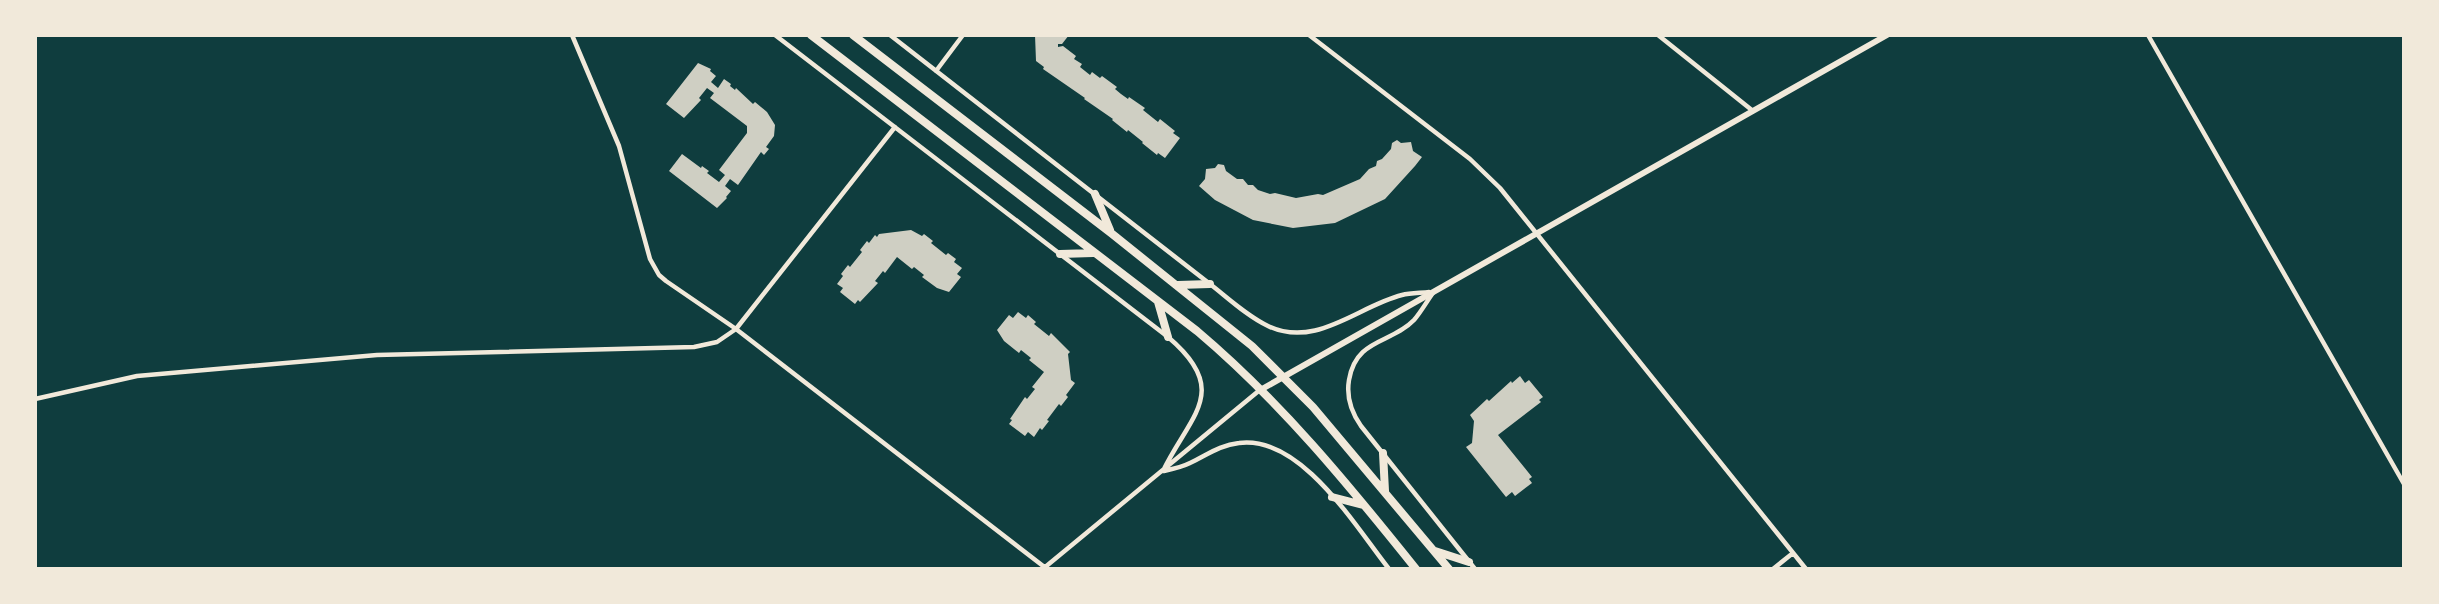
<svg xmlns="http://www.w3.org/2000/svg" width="2439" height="604" viewBox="0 0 2439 604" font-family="Arial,sans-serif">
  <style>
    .building { fill: #cfcfc3 }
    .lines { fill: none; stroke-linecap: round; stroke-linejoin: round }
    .minor { stroke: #f1e9da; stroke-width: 4.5 }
    .tertiary { stroke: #f1e9da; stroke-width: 6 }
    .primary { stroke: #f1e9da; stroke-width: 8 }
  </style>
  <rect width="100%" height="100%" fill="#0f3d3e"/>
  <!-- building -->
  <path class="building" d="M1035 35H1069L1062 44H1058V47L1063 46 1076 56 1074 59 1082 64 1080 67 1090 75 1092 72 1100 78 1102 76 1117 87 1115 89 1121 94 1128 99 1129 97 1145 108 1143 110 1158 122 1160 119 1175 131 1173 133 1180 138 1165 158 1158 153 1157 155 1142 143 1143 142 1128 130 1127 132 1112 120 1113 119 1084 99 1085 98 1043 69 1044 67 1036 61Z
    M698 63 711 69 710 71 716 76 711 82 718 88 724 79 731 84 730 86 735 90 736 88 753 104 755 102 767 112 775 125 774 136 766 147 769 149 764 155 761 152 738 185 730 179 725 186 731 191 726 197 727 198 717 208 669 171 682 154 701 168 702 166 709 171 707 173 719 182 725 175 719 170 747 133V126L710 98 714 93 707 88 699 98 701 100 684 118 666 104Z
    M1397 140 1401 143 1411 142 1413 151 1422 157 1415 166 1385 199 1335 223 1293 228 1253 220 1215 200 1199 186 1205 179 1206 169 1215 168 1218 164 1224 165 1226 171 1237 179H1243L1248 185H1253L1258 190 1270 194 1275 193 1296 198 1318 194 1323 195 1360 179 1369 169 1376 166 1377 161 1382 159 1391 149 1392 143Z
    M911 230 922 236 924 234 933 241 931 243 946 255 948 253 956 259 954 262 962 268 957 274 961 277 949 292 937 288 922 277 924 275 914 267 912 269 897 257 885 273 883 271 875 281 878 283 860 302 858 300 855 304 840 292 843 288 837 284 843 276 841 274 848 265 850 267 862 252 860 250 867 241 869 243 875 235 877 237 879 234Z
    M1018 312 1026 318 1028 315 1036 322 1034 324 1049 336 1051 333 1070 352 1068 354 1071 380 1075 383 1066 395 1068 397 1061 406 1059 404 1047 420 1049 421 1042 430 1040 428 1034 437 1028 432 1025 436 1009 424 1012 420 1010 419 1025 397 1027 399 1035 389 1032 387 1044 372 1029 360 1031 358 1021 350 1019 353 1004 341 997 330 1009 315 1013 318Z
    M1520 376 1525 383 1529 380 1543 397 1539 400 1541 402 1498 435 1532 477 1529 479 1532 483 1515 496 1512 492 1506 497 1466 447 1472 443 1474 421 1470 415 1487 399 1489 401 1511 381 1512 383Z"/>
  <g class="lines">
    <!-- minor -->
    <path class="minor" d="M572 35 619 146 650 259 659 275 666 281 736 329 1047 569
      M775 35 1168 337C1232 391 1190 415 1163 471
      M890 35 1210 284C1228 298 1247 316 1268 326 1316 349 1358 306 1402 295 1410 293 1421 293 1429 292
      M1309 35 1470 159 1500 188 1806 569
      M1658 35 1753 111
      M2148 35 2404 484
      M936 71 963 35
      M1433 293C1427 301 1421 312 1414 320 1391 344 1356 338 1349 380 1346 398 1351 412 1361 426L1475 569
      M35 399 137 376 377 355 694 347 717 342 736 329 895 127
      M1164 471C1173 469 1182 467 1190 463 1207 455 1220 445 1239 443 1301 435 1355 526 1389 569
      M1044 568 1261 389
      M1773 569 1793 553"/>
    <!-- tertiary -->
    <path class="tertiary" d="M1262 389 1887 35"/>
    <!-- primary -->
    <path class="primary" d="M811 35 1197 331C1280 401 1348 484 1416 569
      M853 35 1111 233 1252 346 1313 407 1449 569
      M1095 194 1110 230
      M1060 254 1093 253
      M1178 285 1210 284
      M1158 302 1168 337
      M1383 453 1385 491
      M1332 497 1363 505
      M1435 551 1469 562"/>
  </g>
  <!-- border -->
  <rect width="2439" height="604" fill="none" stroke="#f1e9da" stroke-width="74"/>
</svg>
